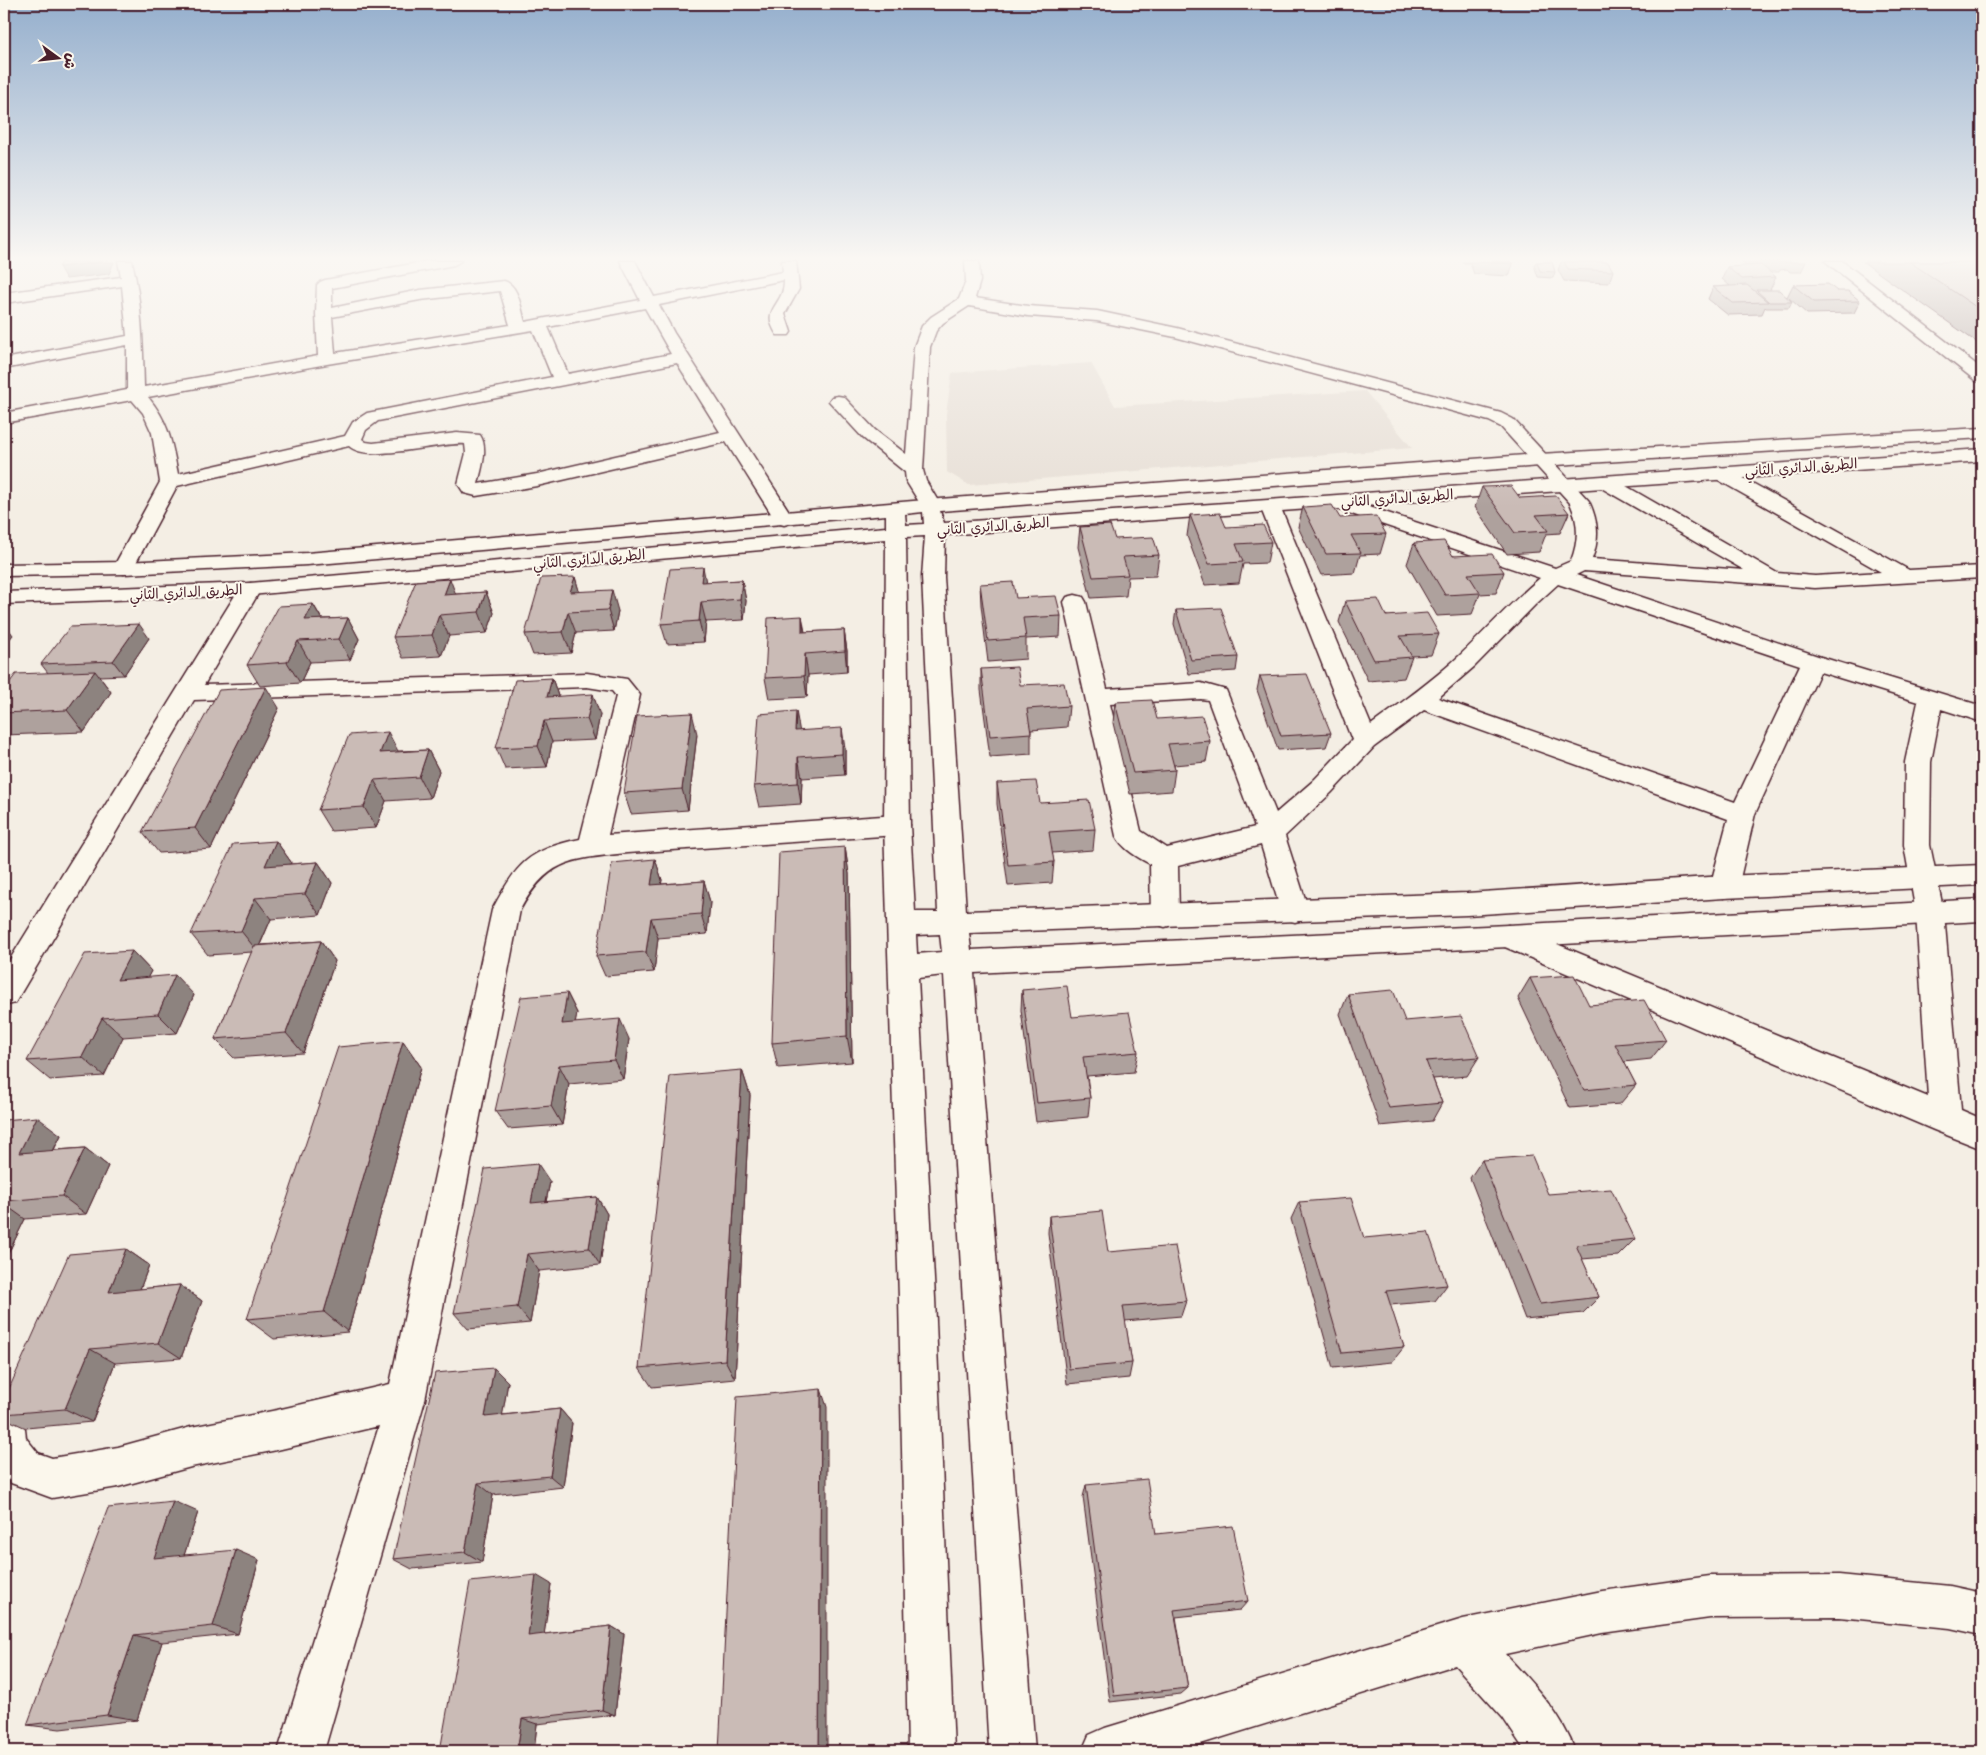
<svg xmlns="http://www.w3.org/2000/svg" width="1986" height="1755" viewBox="0 0 1986 1755" font-family="'Comic Neue','Playpen Sans Arabic',sans-serif">
  <style>
    .built { fill: #e7dfd6 }
    .lines { fill: none; stroke-linecap: round; stroke-linejoin: round }
    .minor-casing { stroke: #4a1f2b; stroke-width: 3 }
    .primary-casing { stroke: #4a1f2b; stroke-width: 3 }
    .minor { fill: #fbf7ec; fill-rule: evenodd }
    .primary { fill: #fbf7ec; fill-rule: evenodd }
    .wall { fill: #aea19d; stroke: #4a1f2b }
    .shaded-wall { fill: #8d837f; stroke: #4a1f2b }
    .building { fill: #cabbb6; stroke: #4a1f2b }
    .labels { text-anchor: middle; stroke-width: 4; stroke-linejoin: round; paint-order: stroke }
    .far-street-label { font-size: 14px; fill: #4a1f2b; stroke: #fbf7ec }
  </style>
  <rect width="100%" height="100%" fill="#f4eee4"/>
  <filter id="ink" filterUnits="userSpaceOnUse"><feTurbulence type="fractalNoise" baseFrequency=".02" numOctaves="2"/><feDisplacementMap in="SourceGraphic" scale="10" xChannelSelector="R" yChannelSelector="G"/><feConvolveMatrix kernelMatrix="1 2 1 2 8 2 1 2 1" color-interpolation-filters="sRGB"/></filter>
  <g filter="url(#ink)">
    <!-- built -->
    <path class="built" d="M1091 363 1115 406 1365 391 1412 448 969 485 947 472 946 414 952 373Z"/>
    <g class="lines">
      <!-- minor casing -->
      <g class="minor-casing">
        <path id="minor" d="M118 261H132C142 303 143 345 144 387L318 356 316 314 317 285 320 282 325 280 428 261H461L454 265 332 288V308L420 290 504 281C519 285 521 309 525 322L640 300 620 261H635L654 297 783 272 782 261H796L799 289 785 314 791 332 789 335H777C759 308 785 306 784 280L659 305 674 333 794 519 791 523 784 525 777 523 726 442 537 486 476 496 464 493 458 484 466 453 465 444C438 442 367 464 349 446L177 486 131 572 124 574 117 572 113 568 160 482 152 433 143 413 132 400 4 423V413L127 390V345L4 369V359L127 336 122 286 4 303V293L121 277ZM500 291 510 325 335 353 332 317 420 300ZM645 308 671 354 568 374 548 327ZM533 330 552 377 367 413 353 422 345 436 178 474C172 443 169 422 148 397L327 364ZM677 363 720 432 537 474 478 484C481 470 489 448 480 435L457 433 373 443 366 442 362 439 366 430 378 421Z
          M965 261H979L980 281 975 298 1028 306 1097 311 1177 328 1501 413 1513 419 1589 501C1598 521 1600 538 1592 559L1744 570 1598 486 1595 482 1598 478 1605 476 1612 478 1777 573 1815 576 1881 572 1713 477 1710 473 1713 469 1720 467 1727 469 1909 570 1982 566V578L1815 588 1584 571 1576 575 1821 657 1982 706V722L1941 709 1931 762 1930 845 1944 913 1961 1110 1982 1119V1149L1934 1130 1498 944 1494 936 1498 928 1508 925 1518 928 1928 1097 1916 913 1904 845 1905 762 1918 702 1820 672 1755 814 1738 887 1734 894 1724 898 1714 894 1710 887 1728 819 1424 710 1374 747 1331 793 1285 836 1309 911 1305 919 1295 922 1285 919 1281 911 1261 845 1178 866 1179 916 1175 924 1165 927 1155 924 1151 916 1150 864C1137 857 1123 849 1116 836L1064 602 1067 597 1075 595 1083 597 1086 602 1107 689 1201 683 1226 690 1276 813 1313 781 1352 740 1260 506 1263 502 1270 500 1277 502 1280 506 1371 725C1401 703 1432 681 1459 656 1487 630 1511 602 1540 578L1328 506 1325 502 1328 498 1335 496 1342 498 1555 568 1571 561C1579 540 1579 523 1570 503L1501 427 1489 421 1175 337 1097 321 1028 316 969 306 943 323 936 331 930 347 923 470 926 481 941 506 938 510 931 512 924 510 906 481 905 472 863 438 829 401 832 397 838 396 844 397 875 430 906 454 914 347 922 326 931 317 959 299 966 281ZM1558 584 1800 665 1735 802 1438 698 1475 666 1536 604ZM1201 699 1208 700 1255 827 1167 848 1141 831 1110 704Z
          M1825 261H1842L1982 369V382L1976 381Z
          M250 583 258 584 261 589 204 685 587 673 627 679 640 695 608 835 897 815 906 818 910 825 906 832 897 835 627 853C573 859 548 858 520 910L425 1400 324 1751H278L379 1426 277 1450 191 1467 118 1487 52 1498 11 1483 4 1474V1394L18 1399 23 1413 26 1438 38 1453 52 1458 118 1447 191 1427 277 1410 390 1384 492 910C517 864 527 850 580 839L616 696 612 691 587 687 194 700 15 1003 4 1006V969L239 589 242 584Z
          M1839 1575 1950 1586 1982 1593V1635L1950 1628 1839 1617 1710 1618 1602 1633 1505 1654C1531 1682 1562 1714 1575 1751H1525L1503 1718 1455 1665 1178 1751H1082L1089 1735 1105 1728 1463 1619 1602 1591 1710 1576Z"/>
      </g>
      <!-- primary casing -->
      <g class="primary-casing">
        <path id="primary" d="M1982 428V438L1540 466 940 511 944 523 1982 449V461L945 535 944 577 966 911 1467 893 1724 876 1982 865V885L1724 898 1467 915 969 933 971 950 1508 925 1982 899V921L1508 947 974 973 1035 1751H989L944 975 918 978 935 1298 954 1751H908L899 1298 884 825 886 539 250 595 4 604V592L250 583 886 527V515L307 565 124 574 4 576V564L124 562 307 553 913 501 1540 454ZM923 512 924 524 906 525 905 514ZM925 536 922 577 938 912H915L910 825 906 537ZM940 934 942 952 917 954 916 935Z"/>
      </g>
      <!-- minor -->
      <use href="#minor" class="minor"/>
      <!-- primary -->
      <use href="#primary" class="primary"/>
    </g>
    <!-- wall -->
    <path class="wall" d="M1536 262H1552L1555 272 1553 278 1538 277 1534 265Z
      M1561 262H1608L1613 271 1609 283 1564 281 1558 270Z
      M1742 262H1806L1801 272H1790L1787 269 1780 270 1779 272H1769L1776 277 1770 290 1787 297 1793 285 1837 291 1860 301 1854 313 1807 314 1789 298 1792 302 1789 308H1766L1765 307 1762 314 1728 315 1708 299 1713 287 1730 286 1722 279 1727 267 1747 266Z
      M1863 262H1982V346Z
      M1462 263V262H1511L1513 264 1509 276 1474 274 1470 263Z
      M1482 487 1569 513 1560 533 1546 534 1539 552 1507 554 1475 507Z
      M1303 507 1386 534 1380 554 1360 555 1355 573 1321 575 1298 527Z
      M1190 515 1271 542 1267 563 1243 564 1239 583 1205 585 1187 536Z
      M1080 527 1159 555 1156 576 1128 577 1126 596 1091 598 1078 547Z
      M1414 543 1504 572 1496 593 1480 594 1472 614 1437 616 1407 564Z
      M575 577 579 591 618 611 614 631 576 633 571 653 533 655 525 634Z
      M742 580 746 601 744 620 706 622 704 642 667 644 661 624 706 582Z
      M980 584 1061 616 1060 637 1026 639V659L988 662 981 605Z
      M486 592 494 613 487 633 449 636 441 656 403 658 393 637 456 594Z
      M1345 601 1439 634 1431 655 1411 656 1412 657 1404 678 1368 681 1339 622Z
      M313 604 322 619 348 618 359 639 350 660 310 662 300 683 260 686 247 665Z
      M1176 610 1238 657 1236 671 1189 674 1174 624Z
      M802 616 805 632 844 630 847 651V672L808 675 807 697 769 699 765 678Z
      M149 638 124 675 99 676 111 692 84 732 4 735V690L48 673 41 664Z
      M981 669 1069 706 1067 727 1031 730V754L990 757 981 690Z
      M1260 676 1331 733 1326 747 1278 750 1257 690Z
      M552 678 558 696 600 715 595 740 552 742 547 767 505 769 496 748Z
      M1115 702 1210 741 1206 762 1174 765 1175 770 1172 791 1130 794 1113 723Z
      M279 708 211 849 159 853 142 832Z
      M800 731 845 749V775L802 778 801 804 759 807 754 786Z
      M697 734 688 810 631 814 624 793Z
      M428 750 439 771 430 798 386 801 376 828 331 831 318 810 398 751Z
      M997 783 1095 829 1093 850 1052 853 1054 862 1052 883 1008 886 997 804Z
      M276 841 291 862 290 864 318 862 332 883 320 915 271 919 260 945 321 941 335 961 303 1053 234 1058 215 1039 252 952 208 955 191 934Z
      M845 847 849 874 852 1062 778 1068 772 1043Z
      M655 859 662 880 661 884 704 881 710 902 707 934 658 938 654 972 605 976 596 956Z
      M132 951 151 971 147 978 194 995 177 1033 123 1037 104 1076 50 1080 27 1061Z
      M1530 978 1666 1040 1651 1059 1624 1062 1636 1085 1620 1104 1570 1108 1518 998Z
      M1022 990 1138 1052 1134 1072 1087 1076 1090 1098 1088 1117 1036 1122 1021 1010Z
      M567 993 577 1013 575 1023 629 1039 623 1079 569 1084 562 1125 508 1129 495 1111Z
      M1348 994 1479 1057 1467 1076 1433 1079 1442 1103 1432 1121 1380 1126 1340 1014Z
      M403 1041 421 1067 348 1332 274 1339 247 1319Z
      M742 1070 750 1095 735 1379 652 1387 639 1368Z
      M4 1120 61 1135 54 1150 85 1148 108 1166 86 1214 25 1219 4 1262Z
      M1482 1160 1635 1239 1618 1256 1582 1259 1599 1297 1583 1313 1525 1319 1470 1178Z
      M550 1182 546 1202 597 1197 607 1214 600 1265 539 1271 530 1323 468 1329 454 1313Z
      M1299 1202 1447 1285 1435 1301 1390 1305 1404 1347 1392 1362 1333 1368 1291 1219Z
      M1049 1216 1186 1301 1181 1316 1125 1321 1132 1363 1129 1378 1067 1384 1048 1233Z
      M126 1249 149 1265 140 1289 180 1285 202 1301 181 1358 115 1363 92 1422 26 1428 4 1418V1400Z
      M508 1382 502 1415 560 1409 572 1423 563 1487 493 1495 482 1562 412 1569 393 1559Z
      M1086 1485 1156 1534 1248 1601 1240 1610 1176 1617 1188 1688 1181 1694 1110 1702 1083 1497Z
      M198 1512 184 1555 259 1560 238 1634 162 1642 137 1720 60 1729 27 1725Z
      M551 1584 544 1634 611 1626 624 1634 615 1715 537 1724 534 1751H440Z"/>
    <!-- shaded-wall -->
    <path class="shaded-wall" d="M102 262H114L109 274 66 279 59 267Z
      M703 567 707 588 706 603 701 582Z
      M575 577 581 598 570 592Z
      M450 579 458 600 444 595Z
      M742 580 746 601 744 620 740 599Z
      M612 590 618 611 614 631 608 610Z
      M486 592 494 613 487 633 479 612Z
      M701 602 706 622 704 642 699 621Z
      M313 604 325 625 317 641 305 620Z
      M568 612 576 633 571 653 563 632Z
      M439 615 449 636 441 656 432 635Z
      M802 616 805 637 802 632Z
      M348 618 359 639 350 660 339 639Z
      M4 623 13 635 4 646Z
      M139 624 149 638 124 675 113 661Z
      M844 630 847 651V672L845 651Z
      M298 641 310 662 300 683 287 662Z
      M805 654 808 675 807 697 804 676Z
      M95 671 111 692 84 732 67 710Z
      M552 678 559 699 547 697Z
      M266 687 279 708 211 849 195 828Z
      M593 694 600 715 595 740 587 719Z
      M796 711 800 733 795 731Z
      M692 713 697 734 688 810 682 789Z
      M544 721 552 742 547 767 538 746Z
      M842 728 845 749V775L842 754Z
      M388 732 399 753H380Z
      M428 750 439 771 430 798 419 777Z
      M798 757 802 778 801 804 798 783Z
      M374 780 386 801 376 828 364 807Z
      M276 841 291 862 280 886 265 866Z
      M845 847 849 874 852 1062 847 1036Z
      M655 859 662 880 658 905 651 885Z
      M318 862 332 883 320 915 305 894Z
      M704 881 710 902 707 934 701 914Z
      M255 898 271 919 257 951 241 931Z
      M651 918 658 938 654 972 646 952Z
      M321 941 335 961 303 1053 286 1033Z
      M132 951 151 971 136 1000 117 980Z
      M175 975 194 995 177 1033 158 1014Z
      M567 993 577 1013 572 1044 562 1024Z
      M102 1018 123 1037 104 1076 82 1057Z
      M620 1019 629 1039 623 1079 614 1060Z
      M403 1041 421 1067 348 1332 324 1312Z
      M559 1065 569 1084 562 1125 551 1106Z
      M742 1070 750 1095 735 1379 725 1360Z
      M37 1117 61 1135 43 1171 19 1153Z
      M85 1148 108 1166 86 1214 62 1196Z
      M538 1164 550 1182 542 1220 531 1203Z
      M597 1197 607 1214 600 1265 589 1248Z
      M4 1204 25 1219 4 1262Z
      M126 1249 149 1265 133 1308 109 1292Z
      M527 1254 539 1271 530 1323 517 1307Z
      M180 1285 202 1301 181 1358 158 1343Z
      M90 1349 115 1363 92 1422 65 1409Z
      M494 1368 508 1382 500 1430 485 1417Z
      M821 1389 827 1407V1751H819Z
      M560 1409 572 1423 563 1487 550 1476Z
      M478 1483 493 1495 482 1562 465 1552Z
      M173 1501 198 1512 180 1568 154 1558Z
      M236 1550 259 1560 238 1634 213 1626Z
      M536 1575 551 1584 543 1643 528 1636Z
      M611 1626 624 1634 615 1715 602 1710Z
      M134 1635 162 1642 137 1720 107 1715Z
      M522 1719 537 1724 534 1751H517Z"/>
    <!-- building -->
    <path class="building" d="M62 262H102L59 267Z
      M1477 262H1511L1513 264Z
      M1537 262H1552L1555 272 1540 271Z
      M1564 262H1608L1613 271 1568 269Z
      M1910 262H1982V311Z
      M1761 265 1776 277 1742 279 1727 267Z
      M1828 284 1837 291H1848L1860 301 1814 302 1793 285Z
      M1747 285 1768 302 1733 303 1713 287Z
      M1756 290H1779L1792 302H1769Z
      M1511 486 1520 498 1556 496 1569 513 1536 515 1548 531 1515 533 1482 487Z
      M1332 505 1340 518 1376 516 1386 534 1351 535 1361 553 1326 554 1303 507Z
      M1220 513 1226 527 1263 525 1271 542 1236 544 1243 562 1209 564 1190 515Z
      M1110 525 1115 539 1153 537 1159 555 1123 557 1128 575 1093 577 1080 527Z
      M1444 541 1453 556 1492 554 1504 572 1468 574 1480 593 1445 595 1414 543Z
      M703 567 701 582 742 580 740 599 701 602 699 621 661 624 670 569Z
      M575 577 570 592 612 590 608 610 568 612 563 632 525 634 541 578Z
      M450 579 444 595 486 592 479 612 439 615 432 635 393 637 416 581Z
      M1013 582 1016 598 1056 596 1061 616 1023 618 1026 638 988 641 980 584Z
      M1378 599 1386 616 1427 613 1439 634 1400 636 1412 657 1374 660 1345 601Z
      M313 604 305 620 348 618 339 639 298 641 287 662 247 665 279 606Z
      M1221 608 1238 657 1191 660 1176 610Z
      M802 616V632L844 630 845 651 805 654 804 676 765 678 768 618Z
      M139 624 113 661 41 664 70 627Z
      M1017 667 1020 685 1064 683 1069 706 1027 709 1031 733 990 736 981 669Z
      M95 671 67 710 4 713V690L16 674Z
      M1307 674 1331 733 1281 736 1260 676Z
      M552 678 547 697 593 694 587 719 544 721 538 746 496 748 515 680Z
      M266 687 195 828 142 832 219 690Z
      M1152 700 1157 719 1202 716 1210 741 1168 744 1175 770 1133 773 1115 702Z
      M796 711 795 731 842 728V754L798 757V783L754 786 759 714Z
      M692 713 682 789 624 793 637 716Z
      M388 732 380 753 428 750 419 777 374 780 364 807 318 810 349 735Z
      M1036 781 1040 803 1089 800 1095 829 1049 832 1054 862 1008 865 997 783Z
      M276 841 265 866 318 862 305 894 255 898 241 931 191 934 233 844Z
      M845 847 847 1036 772 1043 779 852Z
      M655 859 651 885 704 881 701 914 651 918 646 952 596 956 612 863Z
      M321 941 286 1033 215 1039 254 946Z
      M132 951 117 980 175 975 158 1014 102 1018 82 1057 27 1061 85 954Z
      M1574 975 1589 1005 1644 1000 1666 1040 1615 1044 1636 1085 1584 1090 1530 978Z
      M1067 986 1072 1017 1129 1012 1138 1052 1083 1057 1090 1098 1037 1103 1022 990Z
      M1393 990 1405 1021 1461 1016 1479 1057 1426 1061 1442 1103 1389 1108 1348 994Z
      M567 993 562 1024 620 1019 614 1060 559 1065 551 1106 495 1111 521 997Z
      M403 1041 324 1312 247 1319 338 1047Z
      M742 1070 725 1360 639 1368 670 1076Z
      M37 1117 19 1153 85 1148 62 1196 4 1201V1120Z
      M1532 1156 1548 1194 1611 1189 1635 1239 1576 1245 1599 1297 1540 1304 1482 1160Z
      M538 1164 531 1203 597 1197 589 1248 527 1254 517 1307 454 1313 485 1169Z
      M1351 1198 1364 1238 1428 1232 1447 1285 1386 1291 1404 1347 1342 1353 1299 1202Z
      M1102 1211 1108 1252 1175 1246 1186 1301 1123 1306 1132 1363 1069 1369 1049 1216Z
      M126 1249 109 1292 180 1285 158 1343 90 1349 65 1409 4 1414V1400L69 1254Z
      M494 1368 485 1417 560 1409 550 1476 478 1483 465 1552 393 1559 435 1373Z
      M821 1389 819 1751H719L737 1397Z
      M1147 1479 1156 1534 1233 1526 1248 1601 1174 1610 1188 1688 1114 1696 1086 1485Z
      M173 1501 154 1558 236 1550 213 1626 134 1635 107 1715 27 1725 108 1508Z
      M536 1575 528 1636 611 1626 602 1710 522 1719 517 1751H440L470 1582Z"/>
  </g>
  <!-- sky -->
  <linearGradient id="sky" x2="0" y2="1"><stop stop-color="#95afcd"/><stop offset="0.51" stop-color="#faf7f3"/><stop offset="1" stop-color="#faf7f3" stop-opacity="0"/></linearGradient>
  <rect width="1986" height="507" fill="url(#sky)"/>
  <g class="labels">
    <!-- far-street labels -->
    <g class="far-street-label">
      <text transform="translate(1801 467) rotate(-4)" y="5">الطريق الدائري الثاني</text>
      <text transform="translate(1397 498) rotate(-4)" y="5">الطريق الدائري الثاني</text>
      <text transform="translate(993 526) rotate(-4)" y="5">الطريق الدائري الثاني</text>
      <text transform="translate(589 559) rotate(-5)" y="5">الطريق الدائري الثاني</text>
      <text transform="translate(186 592) rotate(-3)" y="5">الطريق الدائري الثاني</text>
    </g>
  </g>
  <!-- margin -->
  <rect width="1986" height="1755" fill="none" stroke="#fbf7ec" stroke-width="20"/>
  <rect x="10" y="10" width="1966" height="1735" fill="none" stroke="#4a1f2b" stroke-width="2" filter="url(#ink)"/>
  <!-- north arrow -->
  <g transform="translate(58 58) rotate(105)" stroke="#fbf7ec" stroke-width="4" paint-order="stroke">
  <path d="M0-4L9 19L0 12L-9 19Z" fill="#4a1f2b"/>
  <text y="-8" font-size="14" font-weight="bold" text-anchor="middle" fill="#4a1f2b">ش</text>
  </g>
</svg>
